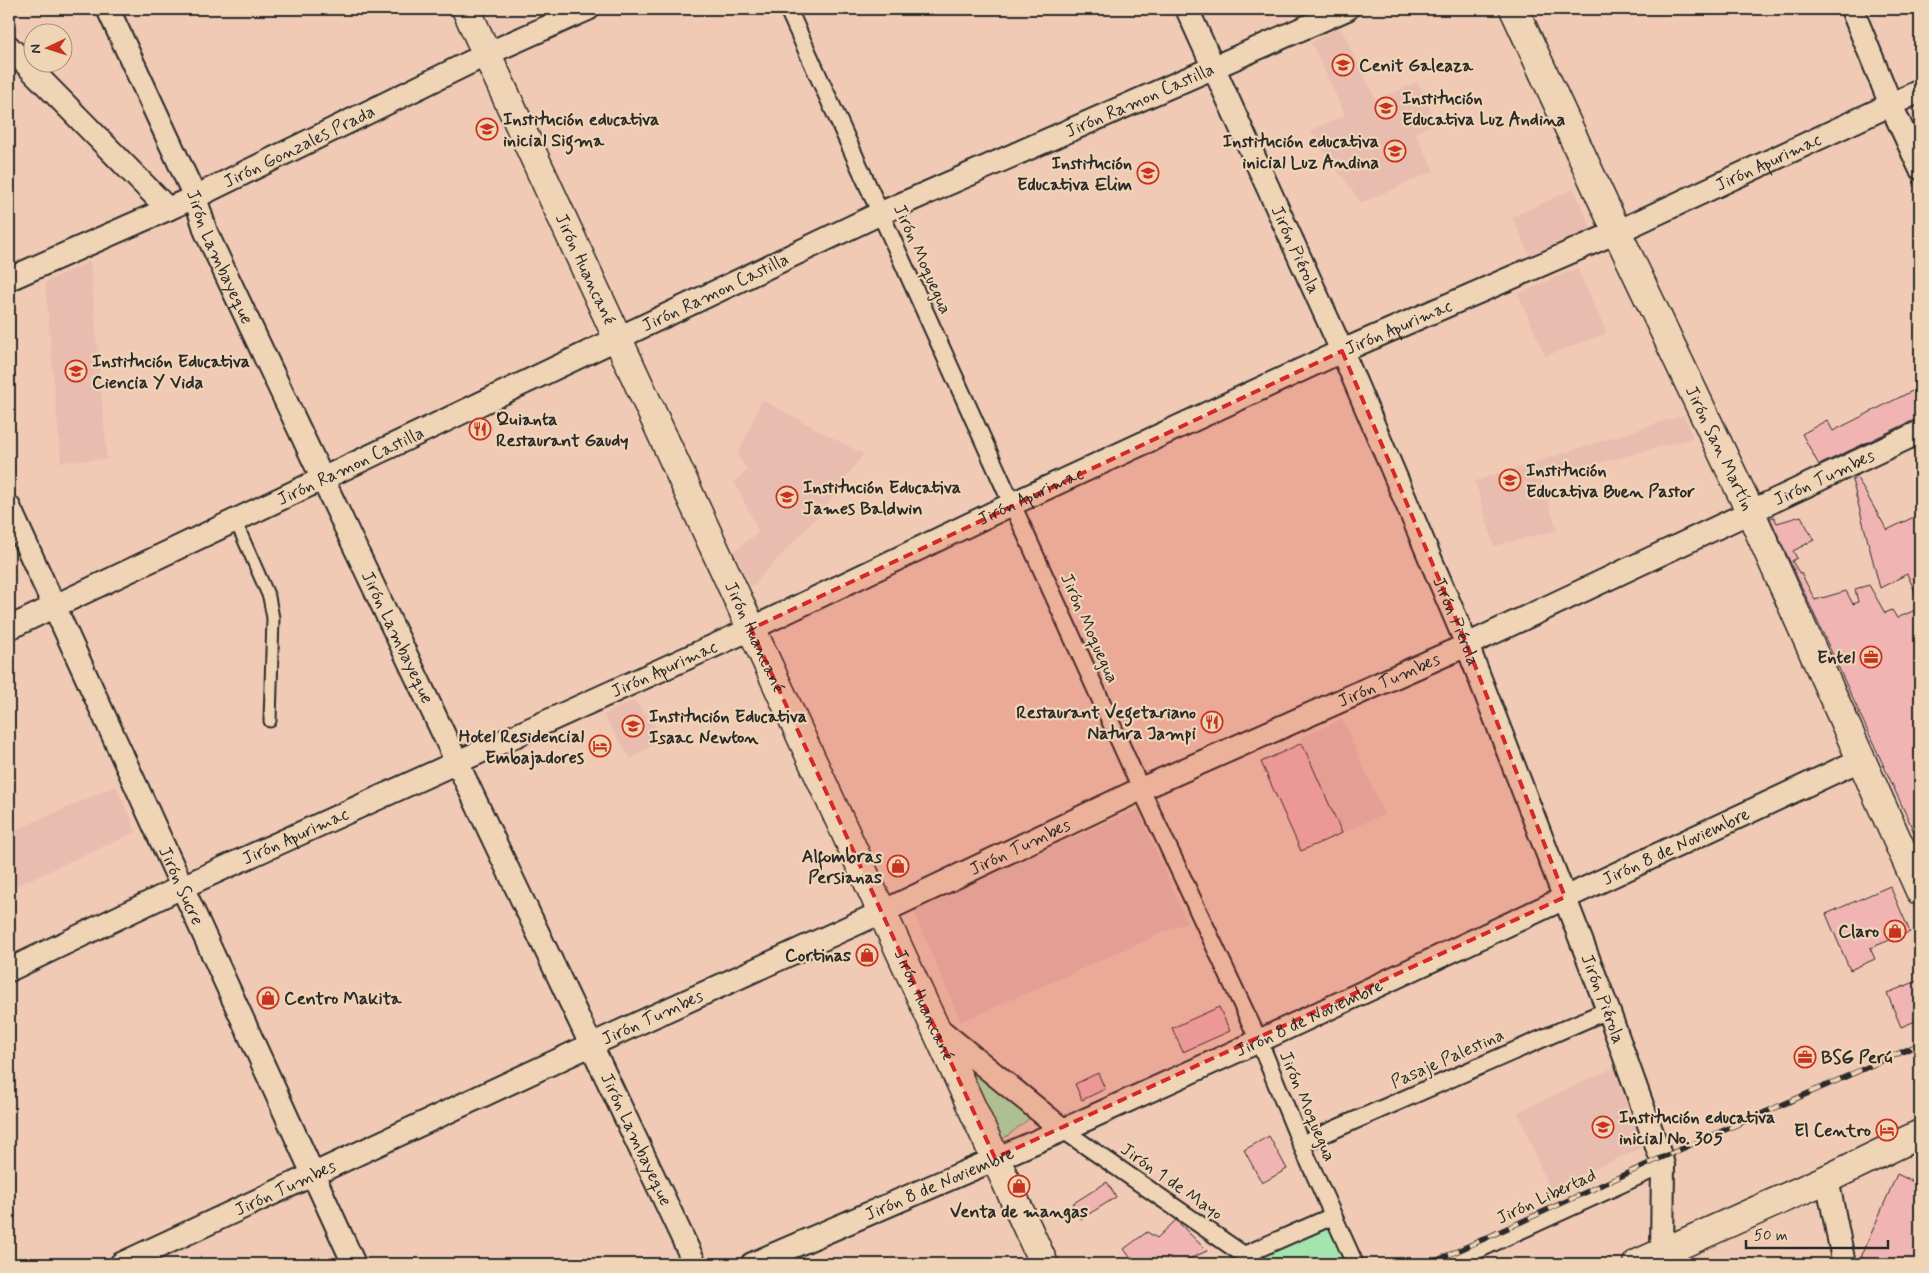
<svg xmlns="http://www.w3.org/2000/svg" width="1929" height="1273" viewBox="0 0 1929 1273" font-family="Mynerve,sans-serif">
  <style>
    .built { fill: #e8bdaf }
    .green { fill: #a4e5ad; stroke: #68886c }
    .building { fill: #f0b4b3; stroke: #2b2b2b }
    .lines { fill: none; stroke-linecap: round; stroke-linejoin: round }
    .service-casing { stroke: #2b2b2b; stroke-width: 15 }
    .pedestrian-casing { stroke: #2b2b2b; stroke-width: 20 }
    .minor-casing { stroke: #2b2b2b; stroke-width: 26 }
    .tertiary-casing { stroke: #2b2b2b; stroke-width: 31 }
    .primary-casing { stroke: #2b2b2b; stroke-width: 31 }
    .service { stroke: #f0d4b6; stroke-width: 11 }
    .pedestrian { stroke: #f0d4b6; stroke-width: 16 }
    .minor { stroke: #f0d4b6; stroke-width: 22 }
    .tertiary { stroke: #f0d4b6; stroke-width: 28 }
    .primary { stroke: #f0d4b6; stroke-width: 28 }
    .rail-casing { stroke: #2b2b2b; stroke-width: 5.5 }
    .rail { stroke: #f0d4b6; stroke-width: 4; stroke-dasharray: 11; stroke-linecap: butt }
    .marked { fill: #d62828; fill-opacity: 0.2; stroke: #d62828; stroke-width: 4; stroke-dasharray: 10 6; stroke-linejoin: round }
    .labels { text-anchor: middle; stroke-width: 4.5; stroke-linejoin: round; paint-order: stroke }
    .poi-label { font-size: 18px; font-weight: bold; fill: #2b2b2b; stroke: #f0d4b6; text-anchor: start }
    .street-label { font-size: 18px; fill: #2b2b2b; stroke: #f0d4b6 }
  </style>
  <rect width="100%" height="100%" fill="#f0cab5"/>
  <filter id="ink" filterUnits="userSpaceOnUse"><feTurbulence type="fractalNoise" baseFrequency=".02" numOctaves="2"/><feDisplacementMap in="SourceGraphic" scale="10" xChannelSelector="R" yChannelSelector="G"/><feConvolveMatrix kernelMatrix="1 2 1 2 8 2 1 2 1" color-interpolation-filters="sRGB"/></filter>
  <g filter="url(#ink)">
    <!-- built -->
    <path class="built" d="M1340 27 1376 100 1418 82 1436 123 1415 133 1434 171 1361 203 1310 131 1345 115 1311 42Z
      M1574 189 1591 228 1530 255 1512 217Z
      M90 261 107 459 61 462 45 282Z
      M1577 268 1607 333 1545 356 1518 294Z
      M762 400 863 454 821 513 751 587 734 551 759 532 734 481 748 470 737 456Z
      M1684 415 1693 438 1541 479 1557 530 1494 546 1475 481Z
      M634 700 664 737 631 759 603 715Z
      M1342 719 1384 814 1342 833 1300 738Z
      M116 786 136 832 9 889V833Z
      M1138 809 1187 922 961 1022 912 908Z
      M1615 1067 1644 1147 1549 1189 1518 1112Z"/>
    <!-- green -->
    <path class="green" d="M959 1060 1034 1115 998 1143Z
      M1330 1221 1350 1264H1263L1251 1256Z"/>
    <!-- building -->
    <path class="building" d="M1920 387V419L1914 420 1819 465 1802 434 1827 420 1833 431Z
      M1857 478 1887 530 1920 514V602L1907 574 1880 588 1852 480Z
      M1801 516 1814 540 1793 551 1797 558 1792 561 1800 574 1801 573 1815 600 1846 591 1853 604 1858 602 1855 589 1869 585 1885 613 1892 610 1897 618 1920 608V845L1770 518 1774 517 1777 523Z
      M1302 743 1342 833 1301 851 1261 762Z
      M1890 886 1910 932 1870 948 1875 959 1850 970 1826 914Z
      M1920 980V1019L1901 1027 1887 993Z
      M1219 1007 1230 1031 1183 1052 1172 1028Z
      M1098 1073 1105 1089 1082 1100 1075 1084Z
      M1269 1136 1287 1169 1262 1183 1244 1150Z
      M1897 1174 1920 1185V1264H1877L1861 1257Z
      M1107 1182 1116 1197 1081 1219 1072 1204Z
      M1176 1220 1207 1251 1178 1264H1135L1124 1249 1147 1232 1157 1238Z"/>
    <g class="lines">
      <!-- service casing -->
      <g class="service-casing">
        <path id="service" d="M235 520 269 597 273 618 270 721"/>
      </g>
      <!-- pedestrian casing -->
      <g class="pedestrian-casing">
        <path id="pedestrian" d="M788 9 1141 789 1259 1041 1301 1144 1355 1264
          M1063 1130 1257 1264
          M1301 1144 1608 1010
          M1244 1255 1333 1216
          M1447 1264 1663 1165"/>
      </g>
      <!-- minor casing -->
      <g class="minor-casing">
        <g id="minor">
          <path id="s1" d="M108 9 195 197 206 232C367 577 535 919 695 1264"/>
          <path id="s2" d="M1187 9 1342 351 1467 645 1608 1010 1661 1158 1663 1165 1662 1253"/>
          <path d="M1852 9 1891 105 1920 168"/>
          <path d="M9 47 168 209"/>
          <path id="s3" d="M9 279 195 197 487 54 588 9"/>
          <path id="s4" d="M9 507 354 1264"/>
          <path id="s5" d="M9 628 881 213 1347 9"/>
          <path id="s6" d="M9 970 182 887 751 629 1012 504 1342 351 1617 232 1920 91"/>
          <path d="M934 1025 1063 1130"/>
          <path d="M1827 1179 1844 1264"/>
          <path id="s7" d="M121 1264 593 1044 882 912 1141 789 1467 645 1920 432"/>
          <path id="s8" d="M752 1264 1063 1130 1259 1041 1860 760"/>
        </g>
      </g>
      <!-- tertiary casing -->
      <g class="tertiary-casing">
        <g id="tertiary">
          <path id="s9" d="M466 9 1044 1264"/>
          <path id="s10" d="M1514 9 1617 232 1750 511 1920 891"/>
        </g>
      </g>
      <!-- primary casing -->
      <g class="primary-casing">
        <path id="primary" d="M1637 1264 1827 1179 1920 1134"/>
      </g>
      <!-- service -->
      <use href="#service" class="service"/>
      <!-- pedestrian -->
      <use href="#pedestrian" class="pedestrian"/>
      <!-- minor -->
      <use href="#minor" class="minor"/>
      <!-- tertiary -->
      <use href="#tertiary" class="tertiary"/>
      <!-- primary -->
      <use href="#primary" class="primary"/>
      <!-- rail casing -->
      <g class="rail-casing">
        <path id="rail" d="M1429 1264 1661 1158 1920 1044"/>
      </g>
      <!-- rail -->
      <use href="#rail" class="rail"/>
    </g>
  </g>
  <!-- marked area -->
  <path class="marked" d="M1342 351 1467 645 1565 897 995 1158 751 629Z"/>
  <!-- icons -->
  <defs>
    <g id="school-ring" transform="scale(1.125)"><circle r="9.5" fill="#f0d4b6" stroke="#c8321e" stroke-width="1.5"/><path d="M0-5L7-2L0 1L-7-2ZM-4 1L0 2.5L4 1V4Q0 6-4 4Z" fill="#c8321e"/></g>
    <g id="restaurant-ring" transform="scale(1.125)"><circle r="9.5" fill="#f0d4b6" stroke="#c8321e" stroke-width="1.5"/><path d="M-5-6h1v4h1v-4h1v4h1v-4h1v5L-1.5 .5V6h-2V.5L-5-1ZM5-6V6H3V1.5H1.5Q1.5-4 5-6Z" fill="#c8321e"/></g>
    <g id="office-ring" transform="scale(1.125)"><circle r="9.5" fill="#f0d4b6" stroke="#c8321e" stroke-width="1.5"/><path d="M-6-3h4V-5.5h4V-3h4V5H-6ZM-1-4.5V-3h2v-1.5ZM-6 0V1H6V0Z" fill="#c8321e"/></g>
    <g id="hotel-ring" transform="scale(1.125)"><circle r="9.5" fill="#f0d4b6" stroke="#c8321e" stroke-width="1.5"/><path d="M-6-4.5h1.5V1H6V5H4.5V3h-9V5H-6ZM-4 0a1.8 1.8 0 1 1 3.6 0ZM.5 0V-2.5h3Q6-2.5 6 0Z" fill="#c8321e"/></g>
    <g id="shop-ring" transform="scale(1.125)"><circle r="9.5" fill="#f0d4b6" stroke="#c8321e" stroke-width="1.5"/><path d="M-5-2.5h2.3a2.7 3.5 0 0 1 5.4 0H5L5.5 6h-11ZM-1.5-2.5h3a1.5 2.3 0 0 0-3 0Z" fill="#c8321e"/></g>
  </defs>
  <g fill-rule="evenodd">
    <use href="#school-ring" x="1343" y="65"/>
    <use href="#school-ring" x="1386" y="108"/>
    <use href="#school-ring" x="487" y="129"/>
    <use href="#school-ring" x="1395" y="151"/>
    <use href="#school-ring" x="1148" y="173"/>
    <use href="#school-ring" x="76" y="371"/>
    <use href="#restaurant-ring" x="480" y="429"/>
    <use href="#school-ring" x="1510" y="480"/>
    <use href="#school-ring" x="787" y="497"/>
    <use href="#office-ring" x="1871" y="657"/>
    <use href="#restaurant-ring" x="1212" y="722"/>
    <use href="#school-ring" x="633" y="726"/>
    <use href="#hotel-ring" x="600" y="746"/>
    <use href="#shop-ring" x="898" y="866"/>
    <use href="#shop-ring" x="1895" y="931"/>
    <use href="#shop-ring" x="867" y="955"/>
    <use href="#shop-ring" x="268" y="998"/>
    <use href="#office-ring" x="1805" y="1057"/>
    <use href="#school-ring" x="1603" y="1127"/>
    <use href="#hotel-ring" x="1887" y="1130"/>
    <use href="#shop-ring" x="1019" y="1186"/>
  </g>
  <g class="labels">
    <!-- poi labels -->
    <g class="poi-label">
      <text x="1359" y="71">Cenit Galeaza</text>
      <text x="1402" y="104">Institución<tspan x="1402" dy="21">Educativa Luz Andina</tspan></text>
      <text x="503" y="125">Institución educativa<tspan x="503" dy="21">inicial Sigma</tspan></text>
      <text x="1379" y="147" text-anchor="end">Institución educativa<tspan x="1379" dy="21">inicial Luz Andina</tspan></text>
      <text x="1132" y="169" text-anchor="end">Institución<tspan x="1132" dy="21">Educativa Elim</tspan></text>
      <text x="92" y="367">Institución Educativa<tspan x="92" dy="21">Ciencia Y Vida</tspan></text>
      <text x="496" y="425">Quianta<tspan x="496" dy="21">Restaurant Gaudy</tspan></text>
      <text x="1526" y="476">Institución<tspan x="1526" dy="21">Educativa Buen Pastor</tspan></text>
      <text x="803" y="493">Institución Educativa<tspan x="803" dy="21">James Baldwin</tspan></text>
      <text x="1855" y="663" text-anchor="end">Entel</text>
      <text x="1196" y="718" text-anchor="end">Restaurant Vegetariano<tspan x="1196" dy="21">Natura Jampi</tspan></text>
      <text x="649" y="722">Institución Educativa<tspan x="649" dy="21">Isaac Newton</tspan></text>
      <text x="584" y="742" text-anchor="end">Hotel Residencial<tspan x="584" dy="21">Embajadores</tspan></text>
      <text x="882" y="862" text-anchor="end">Alfombras<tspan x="882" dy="21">Persianas</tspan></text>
      <text x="1879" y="937" text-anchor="end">Claro</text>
      <text x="851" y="961" text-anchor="end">Cortinas</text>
      <text x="284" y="1004">Centro Makita</text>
      <text x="1821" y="1063">BSG Perú</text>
      <text x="1619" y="1123">Institución educativa<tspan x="1619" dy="21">inicial No. 305</tspan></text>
      <text x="1871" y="1136" text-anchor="end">El Centro</text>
      <text x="1019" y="1217" text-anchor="middle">Venta de mangas</text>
    </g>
    <!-- street labels -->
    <g class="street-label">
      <text dy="6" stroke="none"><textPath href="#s5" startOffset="1248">Jirón Ramon Castilla</textPath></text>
      <text dy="6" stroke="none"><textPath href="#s3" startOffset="319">Jirón Gonzales Prada</textPath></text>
      <text dy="6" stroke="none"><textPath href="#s6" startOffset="1936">Jirón Apurimac</textPath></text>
      <text dy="6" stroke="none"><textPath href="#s2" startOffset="264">Jirón Piérola</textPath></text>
      <text dy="6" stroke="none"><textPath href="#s1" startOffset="272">Jirón Lambayeque</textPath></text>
      <text transform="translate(923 259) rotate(66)" y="6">Jirón Moquegua</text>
      <text dy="6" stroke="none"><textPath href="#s9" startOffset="286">Jirón Huancané</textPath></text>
      <text dy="6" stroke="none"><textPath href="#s5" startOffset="782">Jirón Ramon Castilla</textPath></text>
      <text dy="6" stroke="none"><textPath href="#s6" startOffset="1531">Jirón Apurimac</textPath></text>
      <text dy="6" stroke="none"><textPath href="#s10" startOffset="485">Jirón San Martín</textPath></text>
      <text dy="6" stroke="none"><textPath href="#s5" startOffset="378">Jirón Ramon Castilla</textPath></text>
      <text dy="6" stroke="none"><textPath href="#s7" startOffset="1876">Jirón Tumbes</textPath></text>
      <text dy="6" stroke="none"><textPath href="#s6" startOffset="1126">Jirón Apurimac</textPath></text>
      <text dy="6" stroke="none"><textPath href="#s2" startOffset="669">Jirón Piérola</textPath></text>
      <text transform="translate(1090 628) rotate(66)" y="6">Jirón Moquegua</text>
      <text dy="6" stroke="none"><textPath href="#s9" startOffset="691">Jirón Huancané</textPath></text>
      <text dy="6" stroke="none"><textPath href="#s1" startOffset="692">Jirón Lambayeque</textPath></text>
      <text dy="6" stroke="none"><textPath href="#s6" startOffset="721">Jirón Apurimac</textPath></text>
      <text dy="6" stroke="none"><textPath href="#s7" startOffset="1396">Jirón Tumbes</textPath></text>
      <text dy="6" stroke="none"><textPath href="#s6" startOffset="316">Jirón Apurimac</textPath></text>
      <text dy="6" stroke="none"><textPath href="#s8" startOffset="1014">Jirón 8 de Noviembre</textPath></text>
      <text dy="6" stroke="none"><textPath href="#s7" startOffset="991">Jirón Tumbes</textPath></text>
      <text dy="6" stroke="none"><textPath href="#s4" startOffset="416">Jirón Sucre</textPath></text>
      <text dy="6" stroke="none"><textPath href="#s2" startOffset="1074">Jirón Piérola</textPath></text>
      <text dy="6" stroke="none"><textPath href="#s9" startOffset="1096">Jirón Huancané</textPath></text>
      <text dy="6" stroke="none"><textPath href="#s7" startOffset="586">Jirón Tumbes</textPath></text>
      <text dy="6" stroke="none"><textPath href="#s8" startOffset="609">Jirón 8 de Noviembre</textPath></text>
      <text transform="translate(1447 1058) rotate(-24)" y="6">Pasaje Palestina</text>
      <text transform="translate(1308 1106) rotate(67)" y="6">Jirón Moquegua</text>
      <text dy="6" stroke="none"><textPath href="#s1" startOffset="1248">Jirón Lambayeque</textPath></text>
      <text transform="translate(1172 1181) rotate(35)" y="6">Jirón 1 de Mayo</text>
      <text dy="6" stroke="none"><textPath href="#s8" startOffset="204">Jirón 8 de Noviembre</textPath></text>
      <text dy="6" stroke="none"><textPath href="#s7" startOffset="181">Jirón Tumbes</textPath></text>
      <text transform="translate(1546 1196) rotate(-25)" y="6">Jirón Libertad</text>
    </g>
  </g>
  <!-- margin -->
  <rect width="1929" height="1273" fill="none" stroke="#f0d4b6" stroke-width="30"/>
  <rect x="15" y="15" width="1899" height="1243" fill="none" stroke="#2b2b2b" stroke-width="2" filter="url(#ink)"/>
  <!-- north arrow -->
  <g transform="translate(48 48) rotate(266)"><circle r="24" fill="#f0d4b6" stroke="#a1907e"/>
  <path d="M0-4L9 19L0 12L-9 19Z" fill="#c8321e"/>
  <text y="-8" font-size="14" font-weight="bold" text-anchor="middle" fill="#2b2b2b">N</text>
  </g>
  <!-- scale -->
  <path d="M1746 1240v8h142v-8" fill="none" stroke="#2b2b2b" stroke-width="2.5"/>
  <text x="1754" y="1240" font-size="15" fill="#2b2b2b" stroke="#f0d4b6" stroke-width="4" paint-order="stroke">50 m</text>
</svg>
